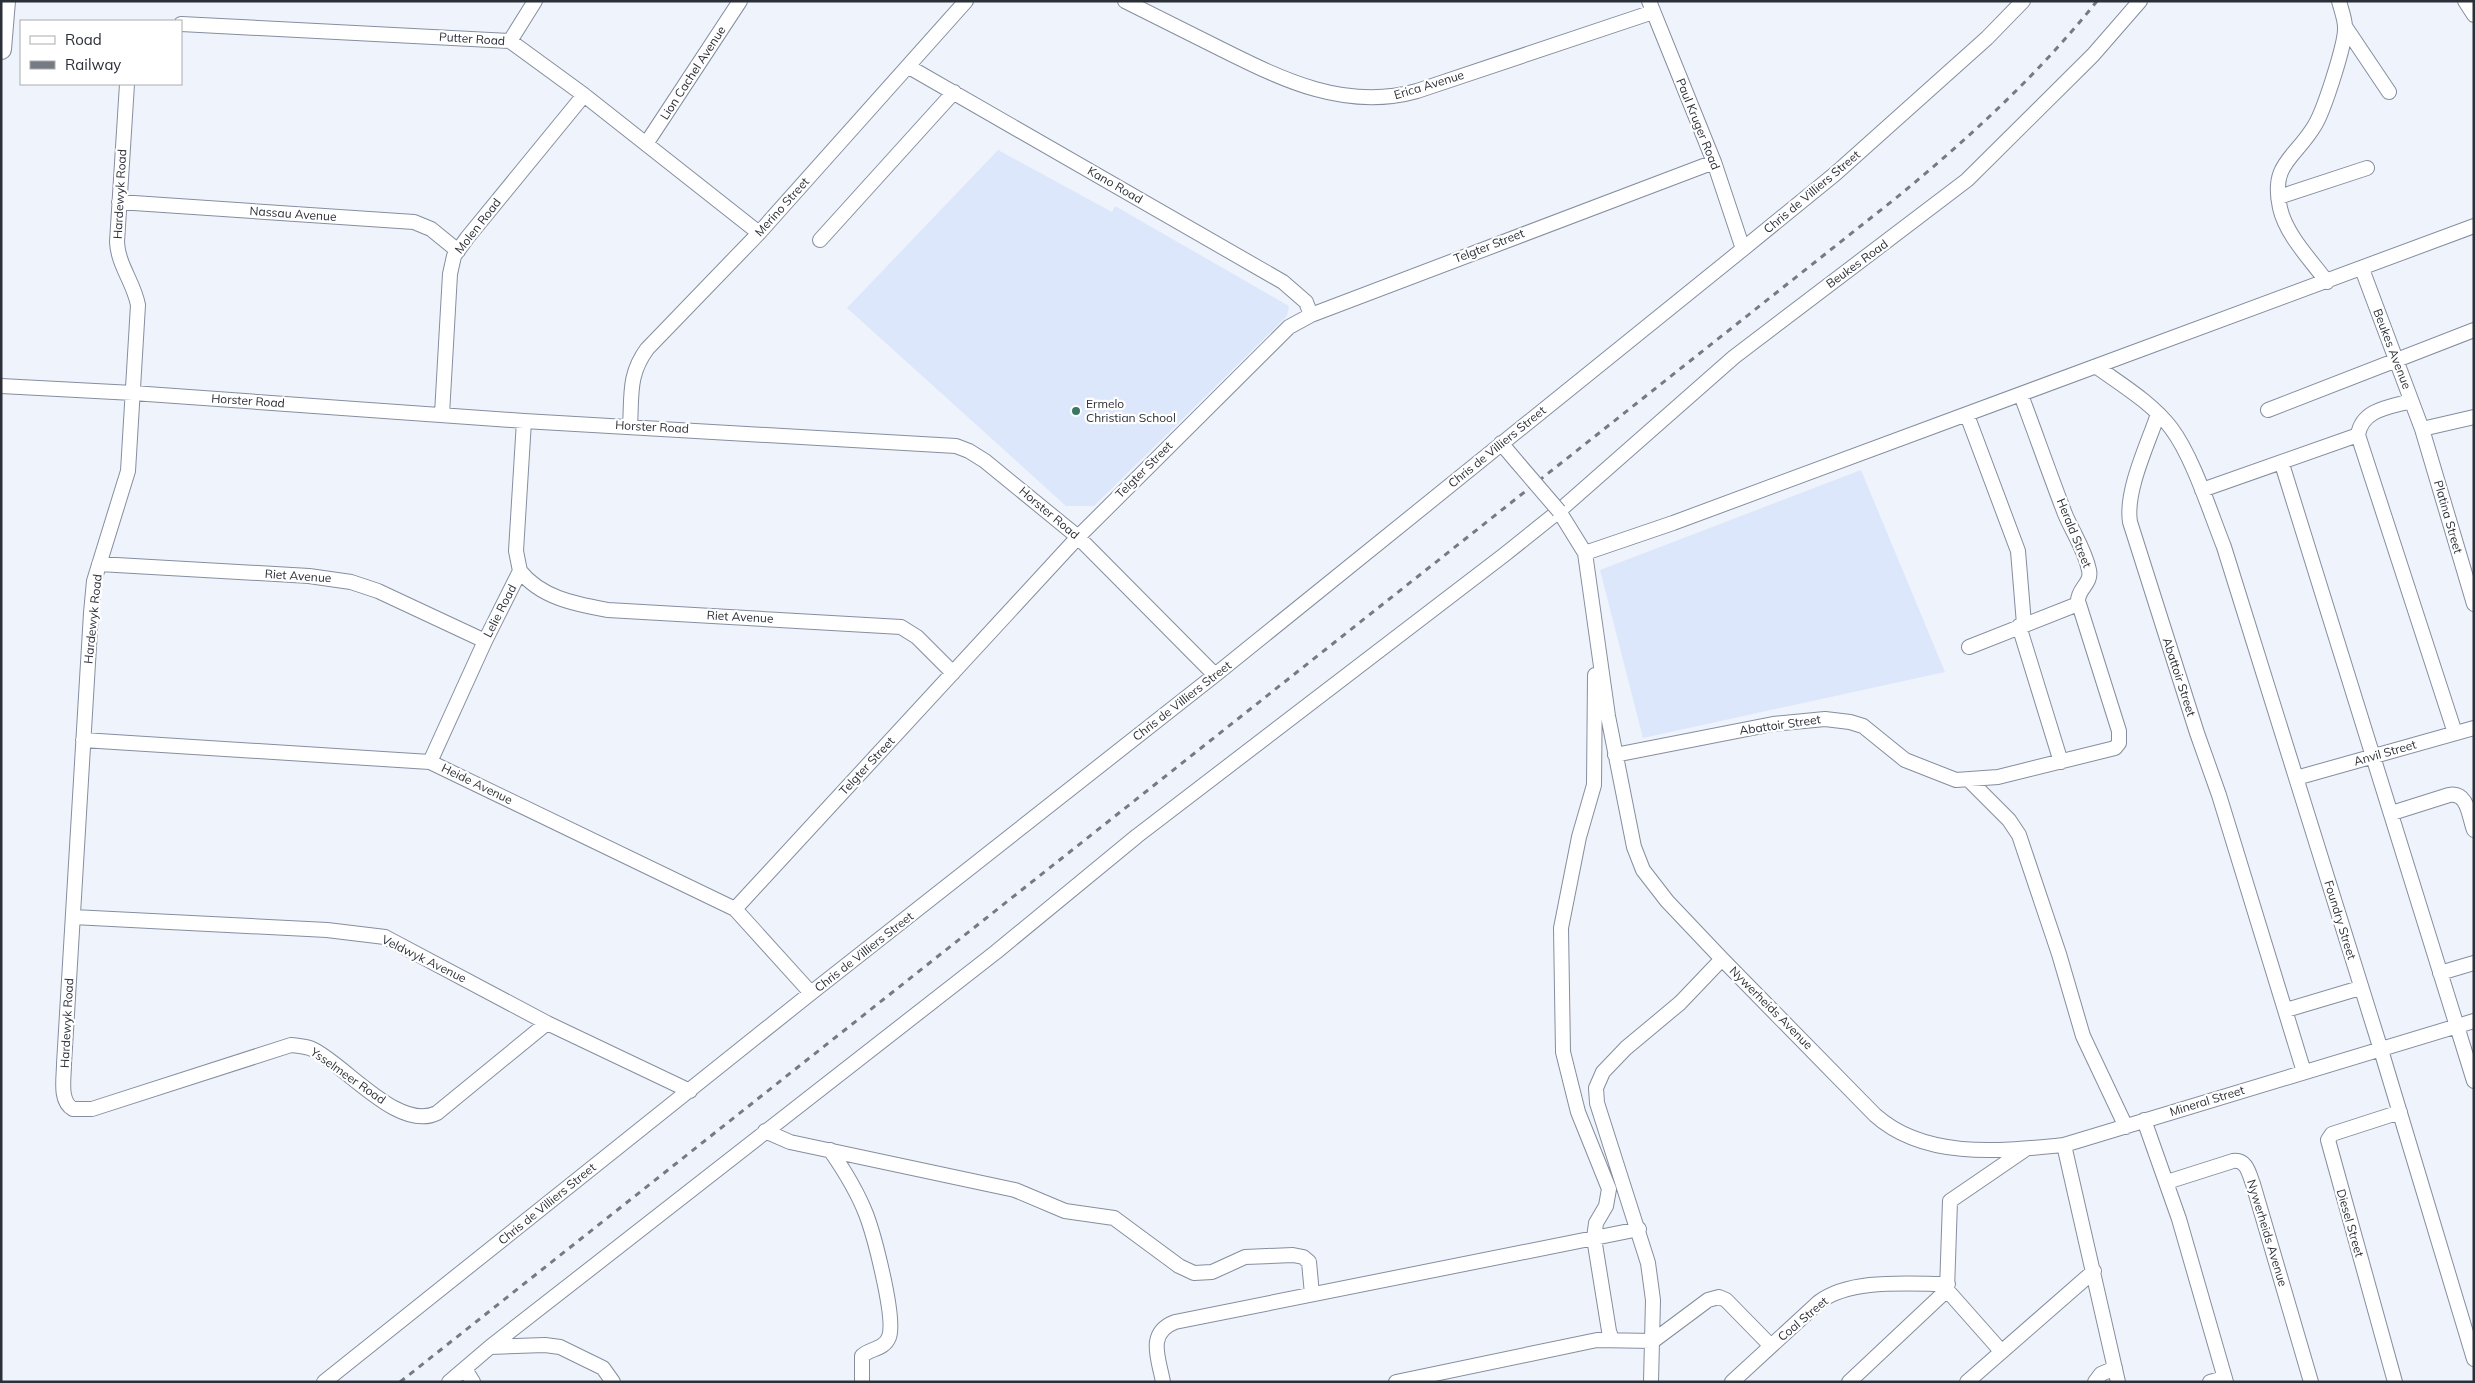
<svg xmlns="http://www.w3.org/2000/svg" width="2475" height="1383" viewBox="0 0 2475 1383" font-family="Mulish,sans-serif">
  <style>
    .built { fill: #dde7fc }
    .lines { fill: none; stroke-linecap: round; stroke-linejoin: round }
    .minor-casing { stroke: #858ea0; stroke-width: 16 }
    .highway-casing { stroke: #858ea0; stroke-width: 22 }
    .minor { stroke: #fff; stroke-width: 14 }
    .highway { stroke: #fff; stroke-width: 20 }
    .rail { stroke: #767a82; stroke-width: 3; stroke-dasharray: 6 6; stroke-linecap: butt }
    .minor-bridge-casing { stroke: #858ea0; stroke-width: 16; stroke-linecap: butt }
    .minor-bridge { stroke: #fff; stroke-width: 14 }
    .poi-dot { fill: #3a7864; stroke: #fff; stroke-width: 2 }
    .labels { text-anchor: middle; stroke-width: 4.5; stroke-linejoin: round; paint-order: stroke }
    .street-label { font-size: 12px; fill: #2b2f37; stroke: #fff }
    .poi-label { font-size: 12px; fill: #2b2f37; stroke: #fff; text-anchor: start }
  </style>
  <rect width="100%" height="100%" fill="#eff3fb"/>
  <!-- built -->
  <path class="built" d="M998 150 1112 212 1115 206 1289 306 1287 316 1094 506H1066L847 308Z
    M1861 470 1945 672 1643 738 1600 570Z"/>
  <g class="lines">
    <!-- minor casing -->
    <g class="minor-casing">
      <path id="minor" d="M1125 1C1157 17 1189 33 1221 49 1283 80 1346 111 1417 91L1653 12
        M1649 1 1714 162 1743 249
        M2465 1 2474 15
        M181 24 510 41 584 95 759 233
        M2346 28 2389 92
        M510 41 535 1
        M909 67 1283 282 1306 302 1311 315
        M127 84 117 242C118 265 134 283 138 305L128 471 94 581 91 613 64 1064C64 1078 59 1101 73 1109H92L291 1045C298 1046 307 1046 314 1050 346 1066 399 1132 437 1113L547 1023
        M646 144 740 1
        M2279 197 2367 168
        M119 202 414 222 431 229 458 251
        M820 240 954 92
        M2362 269 2422 429 2474 604
        M2327 282C2311 260 2286 235 2280 208 2270 163 2295 159 2315 125 2324 110 2346 43 2345 27 2345 19 2341 9 2339 1
        M2097 367C2122 385 2152 403 2171 428 2193 457 2210 512 2224 547L2381 1050 2474 1359
        M1 386 133 393 524 421 956 446 969 451 985 461 1078 537 1215 675
        M2268 410 2474 330
        M442 414 450 274 454 256 467 238 584 95
        M2158 414C2148 444 2125 491 2130 522L2197 733 2219 795 2304 1072
        M1967 415 2018 551 2024 624
        M630 426C632 395 628 375 647 349L759 233 966 1
        M2422 429 2474 417
        M2358 435 2455 733
        M1501 443 1517 462
        M2282 464 2474 1081
        M2202 490 2358 435C2362 409 2390 407 2411 401
        M1559 511 1585 553 1608 716 1634 847 1643 870 1667 901 1722 959 1875 1115C1925 1160 2001 1151 2064 1145L2474 1021
        M1585 553 1673 523 2474 226
        M99 564 309 576 351 582 378 591 485 641
        M520 571C541 598 576 604 608 610L901 627 917 637 953 673
        M2019 626 2061 762
        M1969 647 2078 604
        M1595 675 1594 785 1579 837 1561 928 1563 1052 1578 1112 1609 1189 1606 1206 1596 1223 1594 1238 1609 1331 1612 1340
        M83 740 430 762 735 909 811 993
        M1615 755 1773 724 1825 719 1850 722 1863 726 1905 760 1956 780 1998 777 2115 748 2119 743V731L2078 601C2078 588 2092 584 2089 570 2085 550 2073 533 2065 514 2050 475 2036 435 2021 395
        M430 762 485 641 520 571 516 551 524 421
        M2296 778 2474 728
        M1969 780 2009 820 2019 835 2059 954 2083 1036 2126 1127
        M2392 813 2449 795C2468 791 2469 817 2474 830
        M735 909 1078 537 1289 327 1311 315 1714 162
        M73 917 327 930 385 937 547 1023 690 1091
        M2440 973 2474 963
        M2286 1010 2360 988
        M2144 1120 2179 1219 2226 1382
        M765 1131 790 1142 1015 1190 1065 1211 1114 1218 1179 1266 1194 1273 1212 1272 1245 1257 1293 1255 1303 1257 1309 1262 1312 1294
        M2064 1145 2118 1382
        M830 1150C844 1170 857 1191 866 1214 874 1235 896 1318 889 1337 884 1350 870 1348 862 1356V1382
        M2167 1182 2233 1161C2247 1159 2249 1174 2253 1184L2311 1382
        M1947 1290 1950 1201 2026 1149
        M1653 1341 1708 1300 1719 1297 1726 1300 1771 1346
        M490 1347 545 1345 560 1347 603 1368 613 1382
        M465 1369 473 1382
        M324 1382 811 993 1215 675 1743 249 1835 174 1987 38 2023 1
        M449 1382 490 1347 996 952 1137 836 1504 555 1559 511 1734 357 1967 180 2093 55 2140 1
        M1163 1382C1159 1359 1146 1333 1175 1322L1639 1229
        M1396 1382 1597 1340 1653 1341
        M1651 1382 1653 1300 1648 1263 1597 1103 1596 1088 1603 1072 1626 1048 1680 1003 1722 959
        M1732 1382 1819 1302C1851 1278 1909 1284 1948 1284
        M1849 1382 1947 1290 2001 1351
        M1967 1382 2094 1271
        M2095 1382 2101 1374 2115 1368
        M2210 1382 2224 1378
        M2395 1382 2328 1140 2332 1134 2400 1112"/>
    </g>
    <!-- highway casing -->
    <g class="highway-casing">
      <path id="highway" d="M1 49 5 1"/>
    </g>
    <!-- minor -->
    <use href="#minor" class="minor"/>
    <!-- highway -->
    <use href="#highway" class="highway"/>
    <!-- rail -->
    <path class="rail" d="M400 1382 1896 198C1969 138 2038 75 2097 1"/>
    <!-- minor-bridge casing -->
    <g class="minor-bridge-casing">
      <path id="minor-bridge" d="M1517 462 1559 511"/>
    </g>
    <!-- minor-bridge -->
    <use href="#minor-bridge" class="minor-bridge"/>
  </g>
  <!-- markers -->
  <circle class="poi-dot" cx="1076" cy="411" r="5"/>
  <g class="labels">
    <!-- street labels -->
    <g class="street-label">
      <text transform="translate(472 39) rotate(4)" y="4">Putter Road</text>
      <text transform="translate(693 73) rotate(-57)" y="4">Lion Cachel Avenue</text>
      <text transform="translate(1429 85) rotate(-17)" y="4">Erica Avenue</text>
      <text transform="translate(1698 124) rotate(68)" y="4">Paul Kruger Road</text>
      <text transform="translate(1115 185) rotate(30)" y="4">Kano Road</text>
      <text transform="translate(1812 192) rotate(-40)" y="4">Chris de Villiers Street</text>
      <text transform="translate(120 194) rotate(-87)" y="4">Hardewyk Road</text>
      <text transform="translate(782 207) rotate(-48)" y="4">Merino Street</text>
      <text transform="translate(293 214) rotate(4)" y="4">Nassau Avenue</text>
      <text transform="translate(478 226) rotate(-52)" y="4">Molen Road</text>
      <text transform="translate(1489 246) rotate(-21)" y="4">Telgter Street</text>
      <text transform="translate(1857 264) rotate(-36)" y="4">Beukes Road</text>
      <text transform="translate(2392 349) rotate(69)" y="4">Beukes Avenue</text>
      <text transform="translate(248 401) rotate(4)" y="4">Horster Road</text>
      <text transform="translate(652 427) rotate(3)" y="4">Horster Road</text>
      <text transform="translate(1497 447) rotate(-39)" y="4">Chris de Villiers Street</text>
      <text transform="translate(1144 470) rotate(-45)" y="4">Telgter Street</text>
      <text transform="translate(1049 513) rotate(40)" y="4">Horster Road</text>
      <text transform="translate(2448 517) rotate(74)" y="4">Platina Street</text>
      <text transform="translate(2074 533) rotate(68)" y="4">Herald Street</text>
      <text transform="translate(298 576) rotate(4)" y="4">Riet Avenue</text>
      <text transform="translate(500 611) rotate(-63)" y="4">Lelie Road</text>
      <text transform="translate(740 617) rotate(3)" y="4">Riet Avenue</text>
      <text transform="translate(93 619) rotate(-84)" y="4">Hardewyk Road</text>
      <text transform="translate(2179 677) rotate(72)" y="4">Abattoir Street</text>
      <text transform="translate(1182 701) rotate(-38)" y="4">Chris de Villiers Street</text>
      <text transform="translate(1780 725) rotate(-8)" y="4">Abattoir Street</text>
      <text transform="translate(2385 753) rotate(-16)" y="4">Anvil Street</text>
      <text transform="translate(867 766) rotate(-47)" y="4">Telgter Street</text>
      <text transform="translate(477 784) rotate(26)" y="4">Heide Avenue</text>
      <text transform="translate(2340 920) rotate(73)" y="4">Foundry Street</text>
      <text transform="translate(864 952) rotate(-38)" y="4">Chris de Villiers Street</text>
      <text transform="translate(424 959) rotate(26)" y="4">Veldwyk Avenue</text>
      <text transform="translate(1771 1008) rotate(45)" y="4">Nywerheids Avenue</text>
      <text transform="translate(67 1023) rotate(-87)" y="4">Hardewyk Road</text>
      <text transform="translate(348 1076) rotate(35)" y="4">Ysselmeer Road</text>
      <text transform="translate(2207 1101) rotate(-17)" y="4">Mineral Street</text>
      <text transform="translate(547 1204) rotate(-39)" y="4">Chris de Villiers Street</text>
      <text transform="translate(2350 1223) rotate(74)" y="4">Diesel Street</text>
      <text transform="translate(2267 1233) rotate(73)" y="4">Nywerheids Avenue</text>
      <text transform="translate(1803 1319) rotate(-40)" y="4">Coal Street</text>
    </g>
    <!-- poi labels -->
    <g class="poi-label">
      <text x="1086" y="408">Ermelo<tspan x="1086" dy="14">Christian School</tspan></text>
    </g>
  </g>
  <!-- border -->
  <rect width="2475" height="1383" fill="none" stroke="#2b2f37" stroke-width="5"/>
  <!-- legend -->
  <rect x="20" y="20" width="162" height="65" fill="#ffffff" stroke="#aaacaf"/>
  <rect x="30" y="36" width="25" height="8" fill="#ffffff" stroke="#aaacaf"/>
  <text x="65" y="45" font-size="15" fill="#2b2f37">Road</text>
  <rect x="30" y="61" width="25" height="8" fill="#767a82" stroke="#aaacaf"/>
  <text x="65" y="70" font-size="15" fill="#2b2f37">Railway</text>
</svg>
